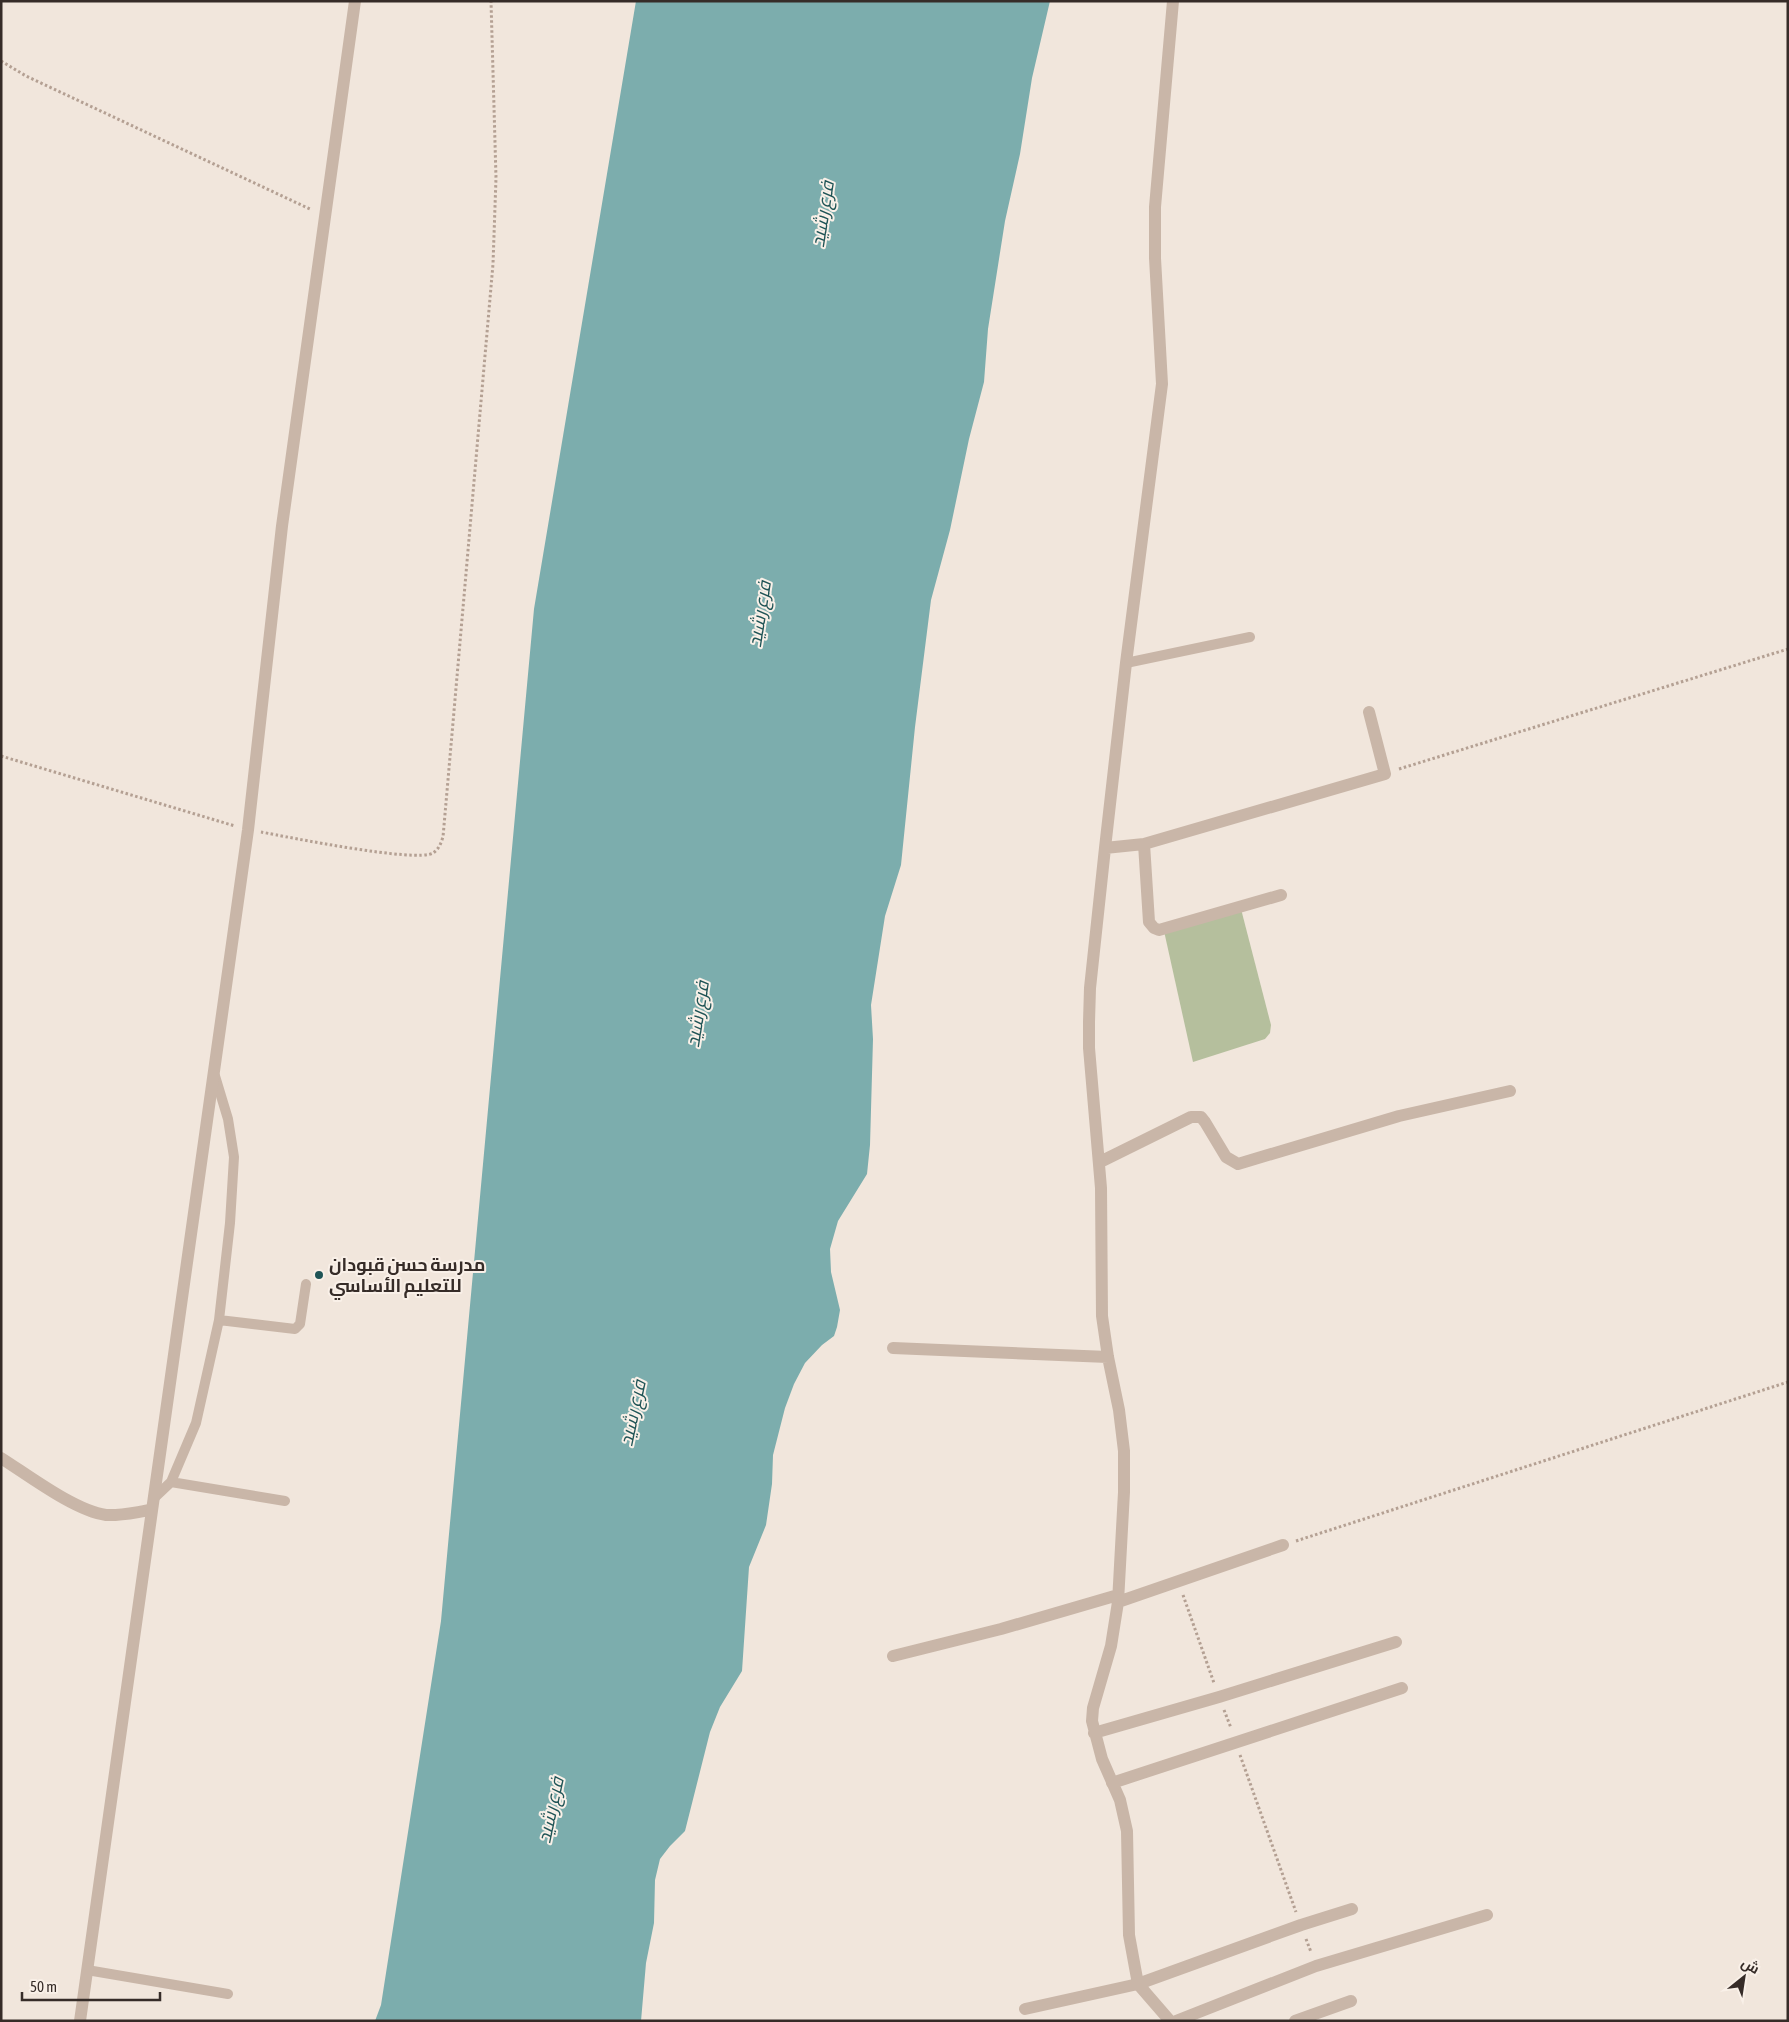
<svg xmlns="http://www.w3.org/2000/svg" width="1789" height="2022" viewBox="0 0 1789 2022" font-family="'Asap Condensed',Cairo,sans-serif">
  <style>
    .green { fill: #b5bf9d }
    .water { fill: #7cadad }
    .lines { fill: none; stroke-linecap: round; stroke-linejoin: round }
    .path { stroke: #b4a093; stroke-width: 3; stroke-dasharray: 2.5 2.5; stroke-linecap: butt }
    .service { stroke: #c9b6a8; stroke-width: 10 }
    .minor { stroke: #c9b6a8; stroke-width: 12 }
    .tertiary { stroke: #c9b6a8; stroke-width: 12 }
    .poi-dot { fill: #1f5456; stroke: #f9f0e8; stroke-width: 2 }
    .labels { text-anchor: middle; stroke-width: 4; stroke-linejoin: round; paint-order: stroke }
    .poi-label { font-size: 18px; font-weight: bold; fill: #362c28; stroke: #f9f0e8; text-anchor: start }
    .water-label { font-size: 19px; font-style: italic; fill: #1f5456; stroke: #f9f0e8 }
  </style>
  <rect width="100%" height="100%" fill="#f1e6dc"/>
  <!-- green -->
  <path class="green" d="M1241 909 1271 1025 1270 1033 1265 1039 1193 1062 1164 931Z"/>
  <!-- water -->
  <path class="water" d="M636 1H1050L1032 78 1020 154 1005 221 988 329 984 382 969 439 950 530 931 600 915 727 901 865 885 916 871 1005 873 1039 870 1145 867 1174 838 1221 830 1249 831 1272 840 1310 837 1327 834 1336 822 1345 805 1363 794 1384 785 1408 773 1455 772 1484 766 1525 749 1567 742 1671 720 1707 710 1732 685 1831 670 1846 660 1859 655 1880 654 1923 646 1963 641 2021H375L381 2005 441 1621 534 609Z"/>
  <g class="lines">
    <!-- path -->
    <path class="path" d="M1 61 26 76 312 210
      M1 756 235 826
      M1399 769 1788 649
      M261 832C288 837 416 863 433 853 439 849 441 843 443 837L493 264 496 178 491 1
      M1296 1541 1788 1382
      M1183 1595 1214 1683
      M1224 1710 1231 1728
      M1240 1755 1296 1912
      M1306 1939 1311 1952"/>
    <!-- service -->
    <path class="service" d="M1126 663 1250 637
      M219 1320 295 1329 300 1324 306 1284
      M171 1482 285 1501
      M153 1499 171 1482 196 1423 219 1320 230 1223 234 1157 228 1119 215 1076
      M87 1970 228 1994"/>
    <!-- minor -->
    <path class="minor" d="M1144 844 1149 922 1154 928 1159 930 1281 895
      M1105 848 1144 844 1385 774 1369 712
      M1100 1162 1191 1117H1201L1205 1122 1226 1157 1238 1164 1399 1116 1510 1091
      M893 1348 1108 1357
      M1 1458C28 1475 75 1511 106 1515 121 1516 136 1512 151 1510
      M1118 1602 1283 1545
      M893 1656 1001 1629 1118 1595
      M1094 1733 1219 1697 1396 1642
      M1112 1783 1402 1688
      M1025 2009 1138 1984 1301 1925 1352 1909
      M1170 2021 1138 1984 1129 1935 1127 1831 1120 1800 1102 1759 1092 1721 1093 1708 1111 1646 1118 1602 1124 1492V1451L1119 1410 1108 1357 1102 1316 1101 1188 1089 1048V1022L1090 988 1105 848 1126 663 1162 384 1155 258V207L1173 1
      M1176 2021 1316 1966 1487 1915
      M1295 2021 1351 2001"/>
    <!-- tertiary -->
    <path class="tertiary" d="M80 2021 248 830 282 526 355 1"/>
  </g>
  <!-- markers -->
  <circle class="poi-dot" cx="319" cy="1275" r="5"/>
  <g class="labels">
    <!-- poi labels -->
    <g class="poi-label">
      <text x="329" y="1271">مدرسة حسن قبودان<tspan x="329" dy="21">للتعليم الأساسي</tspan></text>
    </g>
    <!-- water labels -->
    <g class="water-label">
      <text transform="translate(822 214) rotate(-81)" y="7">فرع رشيد</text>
      <text transform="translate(759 614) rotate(-81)" y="7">فرع رشيد</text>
      <text transform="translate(697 1014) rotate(-81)" y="7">فرع رشيد</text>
      <text transform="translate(632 1413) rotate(-78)" y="7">فرع رشيد</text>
      <text transform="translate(550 1810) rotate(-78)" y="7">فرع رشيد</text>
    </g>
  </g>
  <!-- border -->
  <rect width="1789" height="2022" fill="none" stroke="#362c28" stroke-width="5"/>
  <!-- north arrow -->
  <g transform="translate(1744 1977) rotate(30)" stroke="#f9f0e8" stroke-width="4" paint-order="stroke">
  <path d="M0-4L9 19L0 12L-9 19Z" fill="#362c28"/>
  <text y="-8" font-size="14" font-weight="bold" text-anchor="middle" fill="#362c28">ش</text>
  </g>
  <!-- scale -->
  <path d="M22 1992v8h138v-8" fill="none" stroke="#362c28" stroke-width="2.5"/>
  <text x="30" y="1992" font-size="15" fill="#362c28" stroke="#f9f0e8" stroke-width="4" paint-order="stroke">50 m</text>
</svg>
